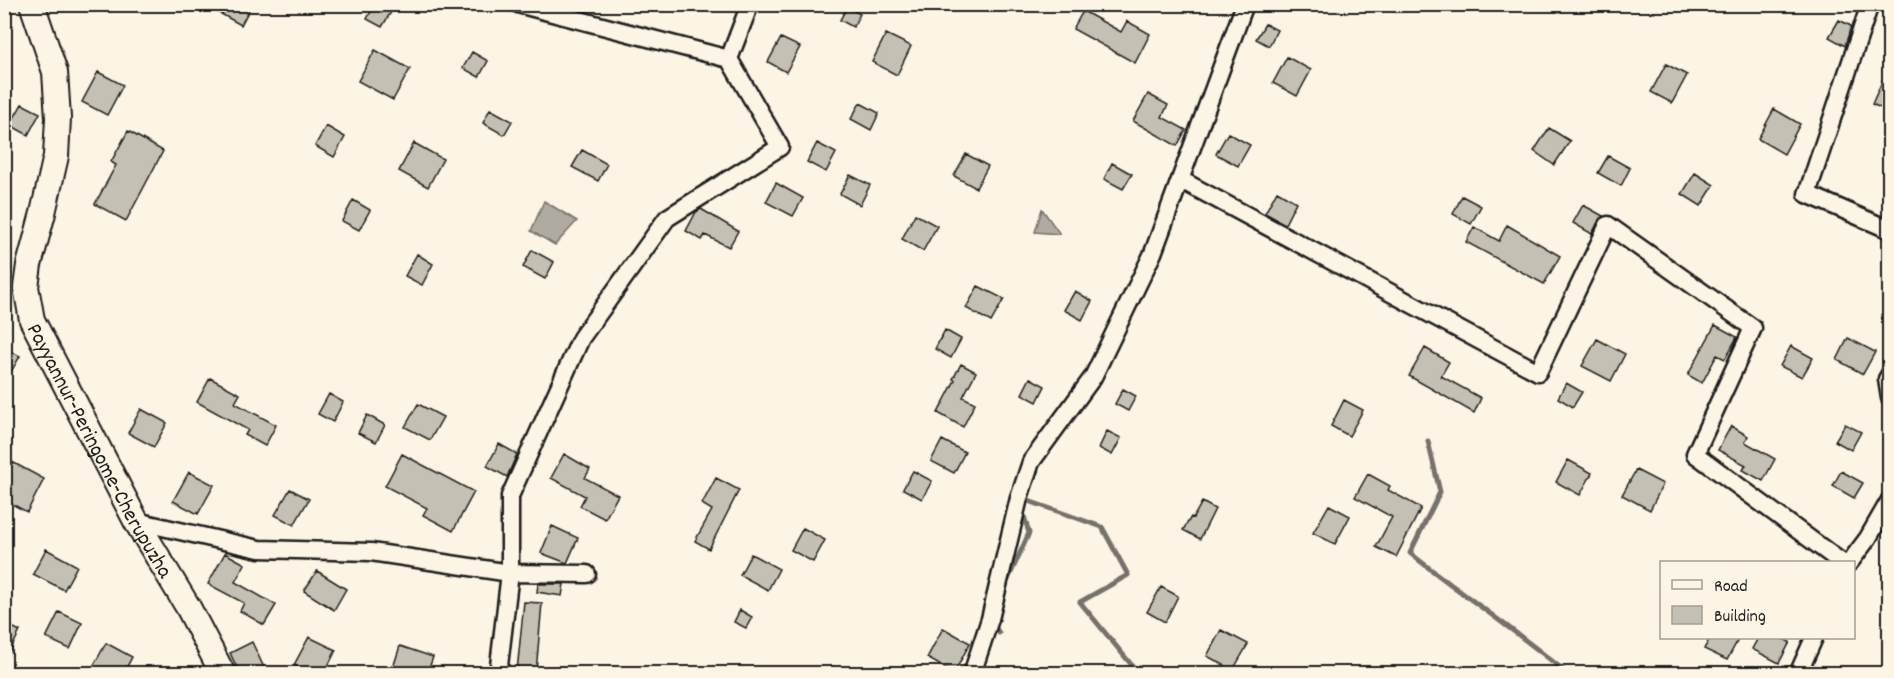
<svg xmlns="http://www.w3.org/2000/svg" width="1894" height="678" viewBox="0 0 1894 678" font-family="Dekko,sans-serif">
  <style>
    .water { fill: #b0aba1; stroke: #75726c; stroke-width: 1.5 }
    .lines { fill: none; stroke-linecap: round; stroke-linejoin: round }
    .stream { stroke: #75726c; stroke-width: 5 }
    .building { fill: #c4c0b3; stroke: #1c1c1c; stroke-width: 1.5 }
    .minor-casing { stroke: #1c1c1c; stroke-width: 21 }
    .secondary-casing { stroke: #1c1c1c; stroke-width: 28 }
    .minor { stroke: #fcf5e5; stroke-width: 16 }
    .secondary { stroke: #fcf5e5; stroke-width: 24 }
    .labels { text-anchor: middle; stroke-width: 5; stroke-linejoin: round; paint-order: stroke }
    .street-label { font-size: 22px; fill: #1c1c1c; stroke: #fcf5e5 }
  </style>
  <rect width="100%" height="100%" fill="#fcf5e5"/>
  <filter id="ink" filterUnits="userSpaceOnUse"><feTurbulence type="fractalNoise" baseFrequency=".0167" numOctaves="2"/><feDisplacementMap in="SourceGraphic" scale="12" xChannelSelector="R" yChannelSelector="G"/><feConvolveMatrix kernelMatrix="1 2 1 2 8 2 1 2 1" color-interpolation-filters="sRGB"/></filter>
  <g filter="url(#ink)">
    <!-- water -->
    <path class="water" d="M544 201 577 221 555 245 531 231Z
      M1042 209 1060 234 1035 232Z"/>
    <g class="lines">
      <!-- stream -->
      <path class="stream" d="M1428 441 1440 492 1410 553C1462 595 1517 631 1568 674
        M1023 499 1102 527 1128 575 1080 602 1139 674
        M1006 584 1029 533 1022 509
        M992 622 999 633"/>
    </g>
    <!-- building -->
    <path class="building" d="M203 4H252L241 25Z
      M375 4 391 12 382 27 367 19Z
      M847 7 860 14 853 27 840 20Z
      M1083 11 1121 32 1127 21 1150 34 1135 63 1073 29Z
      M1839 20 1851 26 1845 46 1829 37Z
      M1265 24 1277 30 1269 46 1256 39Z
      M886 34 911 46 897 75 872 62Z
      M781 38 800 47 786 72 768 62Z
      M375 50 410 69 393 100 358 81Z
      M472 52 488 61 479 77 463 68Z
      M1287 57 1311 70 1297 96 1273 83Z
      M1890 63V112L1872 104Z
      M1666 64 1687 75 1672 103 1651 92Z
      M98 72 123 85 107 115 82 102Z
      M1148 94 1168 105 1162 117 1186 130 1177 146 1133 121Z
      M860 103 879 113 871 130 851 119Z
      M22 104 40 113 28 135 10 125Z
      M490 109 512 121 504 135 483 123Z
      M1774 109 1800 124 1784 154 1758 139Z
      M326 126 345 137 334 157 315 146Z
      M1549 128 1570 141 1554 165 1534 151Z
      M128 131 163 151 126 221 95 204 116 165 111 162Z
      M1228 133 1250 145 1238 166 1216 154Z
      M414 143 443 159 428 187 399 171Z
      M817 143 836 153 826 172 807 162Z
      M582 150 607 164 598 181 572 167Z
      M966 154 988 166 976 188 954 176Z
      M1608 156 1630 168 1621 186 1598 173Z
      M1112 163 1132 174 1123 189 1104 179Z
      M1695 173 1714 185 1701 206 1682 194Z
      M850 175 870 185 860 205 840 194Z
      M776 183 803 198 793 216 766 202Z
      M1277 191 1296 202 1285 224 1265 213Z
      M1462 196 1481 206 1471 224 1453 214Z
      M353 200 370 210 359 230 342 221Z
      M1583 205 1603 216 1599 220 1592 234 1573 223Z
      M701 209 738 231 729 247 705 235 702 240 686 231 696 212Z
      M915 214 937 226 923 251 902 239Z
      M1507 225 1560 256 1544 284 1466 242 1474 227 1499 241Z
      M532 250 554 262 545 279 523 267Z
      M417 254 433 264 422 285 405 276Z
      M978 286 1004 299 991 322 966 308Z
      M1075 291 1092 301 1082 320 1064 310Z
      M1715 325 1737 337 1725 359 1717 355 1702 383 1688 375Z
      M945 330 961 339 951 358 935 349Z
      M1848 338 1875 352 1863 374 1837 360Z
      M1597 339 1625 354 1611 381 1582 366Z
      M1791 346 1813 358 1802 377 1780 366Z
      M4 348 20 356 4 384Z
      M1425 348 1449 362 1441 376 1481 398 1474 413 1409 376Z
      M961 364 976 372 963 397 975 403 963 427 938 413 955 380 953 379Z
      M210 378 240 394 235 403 276 425 265 446 245 435 248 430 197 402Z
      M1030 378 1045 386 1037 402 1022 394Z
      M1566 383 1582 392 1573 407 1558 398Z
      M1123 389 1136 396 1128 411 1115 404Z
      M329 394 343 402 333 422 318 414Z
      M1344 400 1363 410 1349 436 1331 426Z
      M418 404 443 417 430 440 405 427Z
      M141 409 167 423 154 447 128 433Z
      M367 415 385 425 376 442 358 433Z
      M1845 424 1861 432 1851 450 1835 441Z
      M1731 426 1748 436 1745 442 1775 459 1763 481 1743 470 1746 465 1718 450Z
      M1107 431 1121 438 1112 455 1099 448Z
      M942 440 965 452 954 473 931 461Z
      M499 444 517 454 507 477 487 466Z
      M402 454 474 492 453 531 423 515 427 508 385 486Z
      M564 454 590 469 585 478 618 495 605 519 580 506 585 496 551 478Z
      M1568 460 1592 473 1580 495 1556 482Z
      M12 462 44 479 27 512 4 500V477Z
      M1636 470 1663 484 1650 510 1622 495Z
      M913 471 932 481 922 499 903 489Z
      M1841 471 1863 483 1854 498 1833 486Z
      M189 472 214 485 198 514 173 501Z
      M1368 474 1390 486 1388 490 1421 508 1396 557 1376 547 1392 517 1355 497Z
      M716 478 739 490 709 549 695 541 712 510 702 504Z
      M290 489 309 499 294 525 275 515Z
      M1202 502 1215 509 1200 539 1183 530 1191 517 1193 518Z
      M1329 505 1350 516 1335 544 1313 533Z
      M552 526 578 538 567 563 541 553Z
      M803 528 825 540 813 562 791 550Z
      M46 549 77 566 64 590 33 574Z
      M225 553 245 564 235 582 276 605 264 625 240 611 244 603 208 584Z
      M751 554 779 569 768 590 740 575Z
      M317 571 346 589 334 610 304 591Z
      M538 584H564L562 596 537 592Z
      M1161 587 1178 596 1165 622 1147 612Z
      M524 602 542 603 536 672 517 671Z
      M740 610 752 617 746 628 734 622Z
      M59 612 82 623 70 649 46 638Z
      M4 623 20 631 4 663Z
      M943 628 970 643 954 673 927 658Z
      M1221 630 1248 644 1233 670 1207 656Z
      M309 637 336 650 324 674H310L294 665Z
      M1710 638H1739L1727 660 1704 649Z
      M1758 638H1781L1790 642 1779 663 1752 649Z
      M252 642 267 674H240L230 653Z
      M106 643 132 657 123 674H89Z
      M400 646 433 657 427 674H391Z"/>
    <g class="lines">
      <!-- minor casing -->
      <g class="minor-casing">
        <path id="minor" d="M1870 4 1807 194 1890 230
          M729 59 750 4
          M1181 180 1538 372 1608 225 1753 328 1695 454 1841 562
          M1890 374 1887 379 1890 398
          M136 521 259 549 371 552 510 573 587 574
          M1850 562 1868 538 1890 500
          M498 674 510 573V496L581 338 667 218 780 147 729 59 518 4
          M972 674 990 619 1019 498 1031 462 1093 377 1153 253 1245 4
          M1798 674 1814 638"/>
      </g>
      <!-- secondary casing -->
      <g class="secondary-casing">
        <g id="secondary">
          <path id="s1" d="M32 4 55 72 58 118 56 156 43 213 29 265 26 287 32 320 136 521 188 607 223 674"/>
        </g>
      </g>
      <!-- minor -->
      <use href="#minor" class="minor"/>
      <!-- secondary -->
      <use href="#secondary" class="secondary"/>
    </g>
  </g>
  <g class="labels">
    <!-- street labels -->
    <g class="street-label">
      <text dy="8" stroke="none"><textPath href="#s1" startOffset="471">Payyannur-Peringome-Cherupuzha</textPath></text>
    </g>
  </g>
  <!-- margin -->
  <rect width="1894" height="678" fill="none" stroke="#fcf5e5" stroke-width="24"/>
  <rect x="12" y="12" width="1870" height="654" fill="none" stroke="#1c1c1c" stroke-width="2" filter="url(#ink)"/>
  <!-- legend -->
  <rect x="1660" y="561" width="195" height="78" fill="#fcf5e5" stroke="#a29e95" stroke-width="1.5"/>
  <rect x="1672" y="580" width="30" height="9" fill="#fcf5e5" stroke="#a29e95" stroke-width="1.5"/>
  <text x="1714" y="591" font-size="18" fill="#1c1c1c">Road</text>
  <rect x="1672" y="606" width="30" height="18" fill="#c4c0b3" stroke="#a29e95" stroke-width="1.5"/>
  <text x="1714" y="621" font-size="18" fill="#1c1c1c">Building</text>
</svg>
